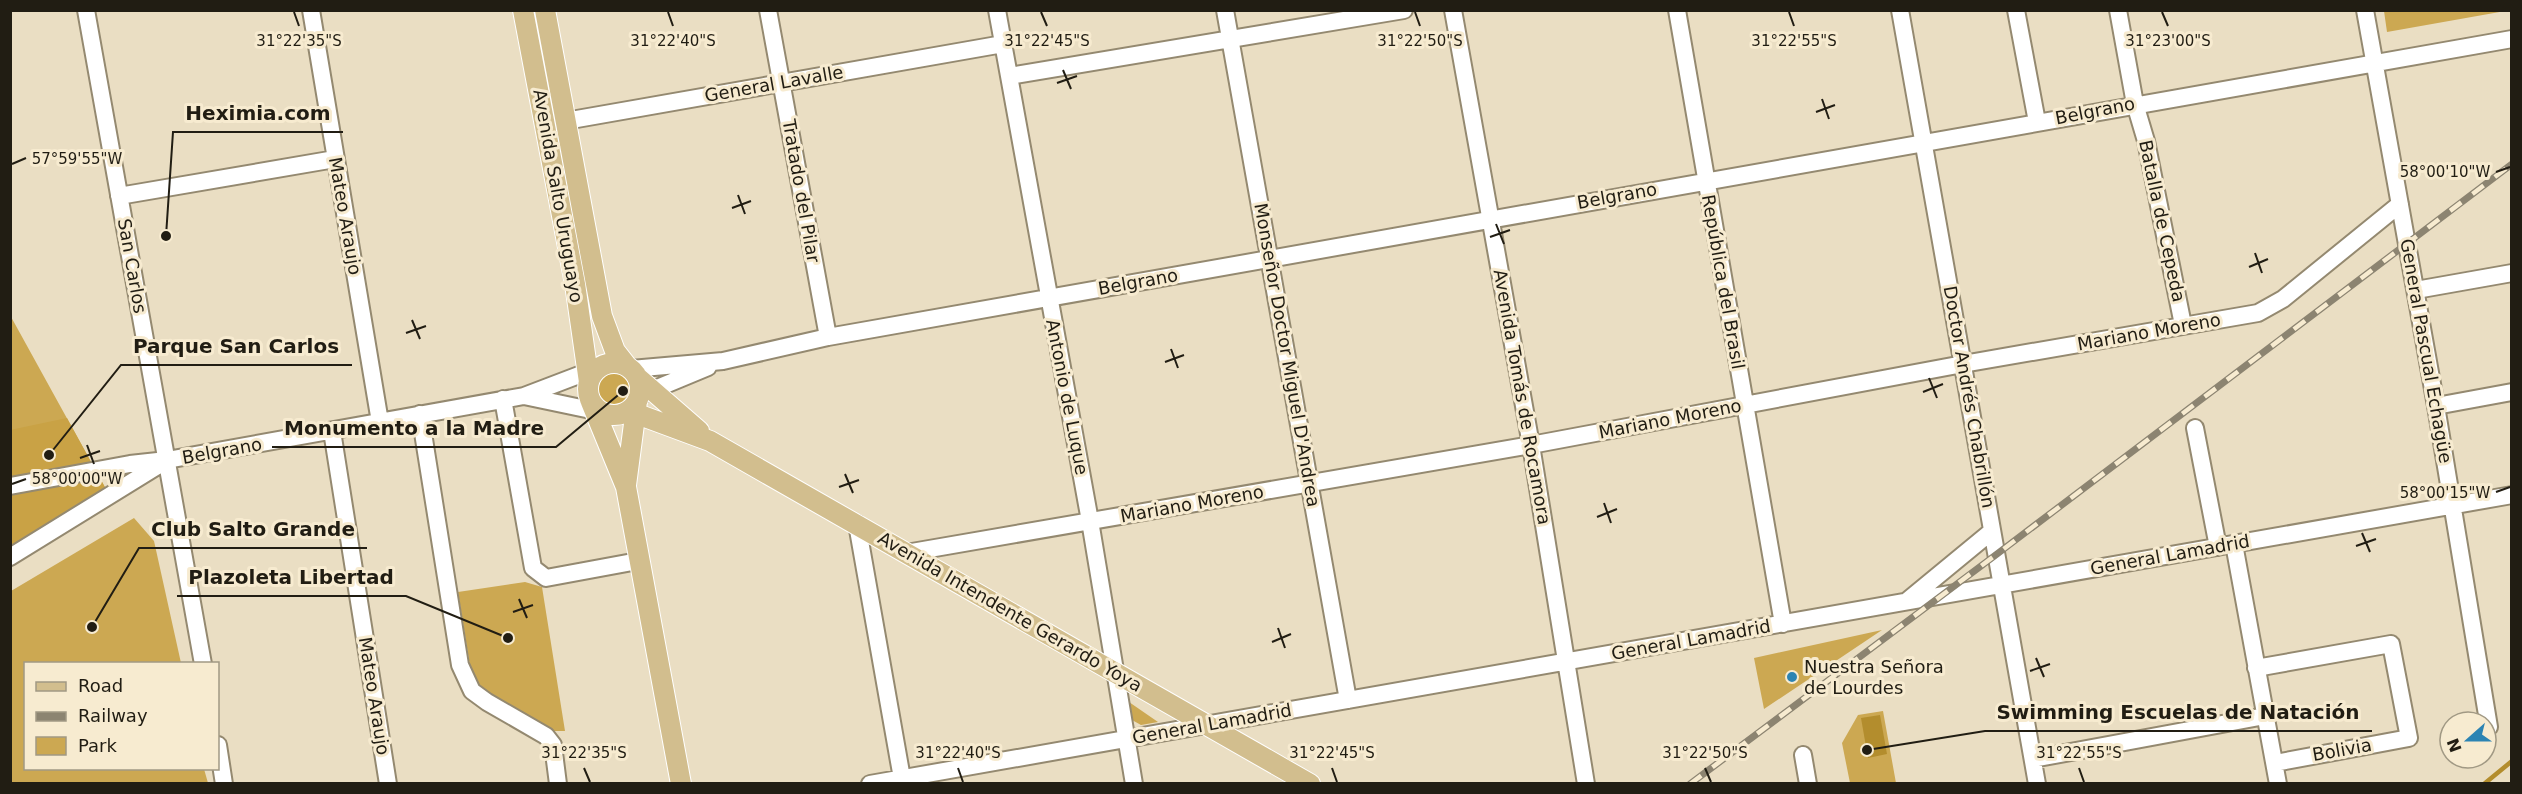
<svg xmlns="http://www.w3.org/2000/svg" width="2522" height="794" viewBox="0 0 2522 794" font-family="'DejaVu Sans',sans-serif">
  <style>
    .green { fill: #cca852 }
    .forest { fill: #c9a245 }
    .water { fill: #b38d2d }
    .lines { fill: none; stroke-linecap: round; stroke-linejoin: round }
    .stream { stroke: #b38d2d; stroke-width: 4.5 }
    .minor-casing { stroke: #948970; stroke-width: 20 }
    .major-casing { stroke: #fff; stroke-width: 22 }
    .minor { stroke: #fff; stroke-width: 16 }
    .major { stroke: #d2be8e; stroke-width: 20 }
    .rail-casing { stroke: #8c8471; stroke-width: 7 }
    .rail { stroke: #f7ebd0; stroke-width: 4.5; stroke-dasharray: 14; stroke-linecap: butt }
    .ticks { fill: none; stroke: #211d13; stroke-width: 2 }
    .poi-dot { fill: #2c84b3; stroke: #f7ebd0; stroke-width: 2 }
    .labels { text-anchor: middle; stroke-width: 6; stroke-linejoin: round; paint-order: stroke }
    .street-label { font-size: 18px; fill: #211d13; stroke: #f7ebd0 }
    .poi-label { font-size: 18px; fill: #211d13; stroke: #f7ebd0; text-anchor: start }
    .ticks-label { font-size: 15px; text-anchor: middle; fill: #211d13; stroke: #f7ebd0; stroke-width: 6; stroke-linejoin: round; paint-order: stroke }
    .leader { fill: none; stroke: #211d13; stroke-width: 2 }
    .callout-dot { fill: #211d13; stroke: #f7ebd0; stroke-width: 2 }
    .callout-label { font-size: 20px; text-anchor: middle; font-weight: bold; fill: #211d13; stroke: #f7ebd0; stroke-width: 6; stroke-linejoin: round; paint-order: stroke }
  </style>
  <rect width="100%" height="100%" fill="#eadec3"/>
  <!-- green -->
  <path class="green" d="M2511 10 2387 32 2384 11V10Z
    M10 315 107 491 10 549Z
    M596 388a18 18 0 1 1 36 0a18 18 0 1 1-36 0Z
    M134 518 154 541 181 663 26 664V768L204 769 208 783H11V591Z
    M525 582 542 587 565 731H549L473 685 458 592Z
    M1882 630 1764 709 1754 658Z
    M1129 702 1158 722 1141 725 1132 720Z
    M1883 711 1896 783H1850L1842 743 1858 715Z"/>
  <!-- forest -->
  <path class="forest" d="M67 418 107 491 10 549V430Z"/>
  <!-- water -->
  <path class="water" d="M1880 715 1887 754 1868 758 1861 718Z"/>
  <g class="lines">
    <!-- stream -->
    <path class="stream" d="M2484 784 2512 761"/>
    <!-- minor casing -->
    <g class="minor-casing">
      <path id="minor" d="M86 10 203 664
        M311 10 380 422
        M768 10 828 337
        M997 10 1090 521 1134 784
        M1225 10 1348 700
        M1453 10 1531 445 1586 784
        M1677 10 1783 624
        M1900 10 2037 784
        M2016 10 2037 122
        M2118 10 2135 104 2146 141 2183 325
        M2365 10 2436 406 2489 727
        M1009 76 1404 10
        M554 123 1003 44
        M119 196 335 159
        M2416 290 2512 273
        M631 369 723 361 828 337 2512 39
        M643 394 708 367
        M524 396 605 413
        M503 399 533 568 546 578 638 561
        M2436 406 2512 392
        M420 414 460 665 472 691 487 702 546 736 553 745 558 784
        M2195 428 2218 547
        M332 431 388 784
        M10 486 130 464 167 460 524 396 600 367
        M857 524 903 784
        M2234 544 2278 784
        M906 553 1531 445 1963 364 2258 313 2283 299 2400 204
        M10 557 164 462
        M1907 601 1992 531
        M2256 668 2391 644 2409 738 2275 763
        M218 745 224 784
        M1803 755 1808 784
        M2033 759 2265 716
        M870 784 2512 495"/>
    </g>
    <!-- major casing -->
    <g class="major-casing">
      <path id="major" d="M523 10 575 284 589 382
        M545 10 602 316 615 351 626 365
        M588 389a26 26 0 1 1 52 0a26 26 0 1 1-52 0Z
        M637 377 699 431
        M591 402 626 487 681 784
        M629 411 710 441 1310 784
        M626 485 637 401"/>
    </g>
    <!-- minor -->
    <use href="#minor" class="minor"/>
    <!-- major -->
    <use href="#major" class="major"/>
    <!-- rail casing -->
    <g class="rail-casing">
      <path id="rail" d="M1690 784 1997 554 2512 164"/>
    </g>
    <!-- rail -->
    <use href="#rail" class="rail"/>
  </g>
  <!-- ticks -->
  <path class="ticks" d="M294 12 299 26M668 12 673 26M1041 12 1047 26M1415 12 1420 26M1789 12 1794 26M2162 12 2168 26M1063 70 1071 89M1057 83 1077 76M1822 99 1829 119M1816 112 1835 105M12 164 26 158M2496 172 2510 167M738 195 745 214M732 208 751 201M1496 224 1504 244M1490 237 1510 230M2255 253 2262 273M2249 267 2268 259M412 320 420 339M406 333 426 326M1171 349 1178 368M1165 362 1184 355M1929 378 1937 398M1923 392 1943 384M87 445 94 464M80 458 100 451M845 474 853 493M12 484 26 479M839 487 859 480M2496 492 2510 487M1604 503 1611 523M1597 517 1617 509M2362 533 2370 552M2356 546 2376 539M519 599 527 618M513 612 533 605M1278 628 1285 648M1272 642 1291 634M2036 658 2044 677M2030 671 2050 664M584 768 590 782M958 768 963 782M1332 768 1337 782M1705 768 1711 782M2079 768 2084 782"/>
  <!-- markers -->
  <circle class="poi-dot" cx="1792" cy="677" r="6"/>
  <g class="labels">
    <!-- street labels -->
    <g class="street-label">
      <text transform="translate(774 84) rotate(-10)" y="6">General Lavalle</text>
      <text transform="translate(2095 111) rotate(-11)" y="6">Belgrano</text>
      <text transform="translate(801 191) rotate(80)" y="6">Tratado del Pilar</text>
      <text transform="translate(558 196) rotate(80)" y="6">Avenida Salto Uruguayo</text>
      <text transform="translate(1617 196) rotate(-10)" y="6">Belgrano</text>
      <text transform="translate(345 216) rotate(80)" y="6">Mateo Araujo</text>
      <text transform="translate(2162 221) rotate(78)" y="6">Batalla de Cepeda</text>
      <text transform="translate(132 266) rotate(80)" y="6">San Carlos</text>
      <text transform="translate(1138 282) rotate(-10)" y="6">Belgrano</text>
      <text transform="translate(1723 282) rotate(80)" y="6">República del Brasil</text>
      <text transform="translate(2149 332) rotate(-10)" y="6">Mariano Moreno</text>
      <text transform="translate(2426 351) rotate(80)" y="6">General Pascual Echagüe</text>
      <text transform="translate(1287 355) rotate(80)" y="6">Monseñor Doctor Miguel D'Andrea</text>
      <text transform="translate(1067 397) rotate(79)" y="6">Antonio de Luque</text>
      <text transform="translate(1522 397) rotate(80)" y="6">Avenida Tomás de Rocamora</text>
      <text transform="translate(1969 397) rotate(80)" y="6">Doctor Andrés Chabrillón</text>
      <text transform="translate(1670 419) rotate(-11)" y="6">Mariano Moreno</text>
      <text transform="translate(222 451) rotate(-10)" y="6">Belgrano</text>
      <text transform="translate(1192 504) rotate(-10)" y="6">Mariano Moreno</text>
      <text transform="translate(2170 555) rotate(-10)" y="6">General Lamadrid</text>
      <text transform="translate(1010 612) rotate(30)" y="6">Avenida Intendente Gerardo Yoya</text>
      <text transform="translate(1691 640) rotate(-10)" y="6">General Lamadrid</text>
      <text transform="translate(374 696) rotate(81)" y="6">Mateo Araujo</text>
      <text transform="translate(1212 724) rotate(-10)" y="6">General Lamadrid</text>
      <text transform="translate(2342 750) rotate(-10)" y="6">Bolivia</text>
    </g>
    <!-- poi labels -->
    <g class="poi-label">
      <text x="1804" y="673">Nuestra Señora<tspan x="1804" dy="21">de Lourdes</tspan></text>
    </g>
  </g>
  <g class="ticks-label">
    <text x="299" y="46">31°22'35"S</text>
    <text x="673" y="46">31°22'40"S</text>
    <text x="1047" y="46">31°22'45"S</text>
    <text x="1420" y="46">31°22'50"S</text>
    <text x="1794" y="46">31°22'55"S</text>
    <text x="2168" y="46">31°23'00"S</text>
    <text x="77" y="164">57°59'55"W</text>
    <text x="2445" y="177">58°00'10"W</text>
    <text x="77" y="484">58°00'00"W</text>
    <text x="2445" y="498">58°00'15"W</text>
    <text x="584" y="758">31°22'35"S</text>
    <text x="958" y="758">31°22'40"S</text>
    <text x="1332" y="758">31°22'45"S</text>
    <text x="1705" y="758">31°22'50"S</text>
    <text x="2079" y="758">31°22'55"S</text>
  </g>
  <!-- callouts -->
  <path class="leader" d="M166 236L173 132H343M49 455L121 365H352M623 391L556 447H272M92 627L139 548H367M508 638L406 596H177M1867 750L1985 731H2372"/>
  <g class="callout-dot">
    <circle cx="166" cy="236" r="6"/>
    <circle cx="49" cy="455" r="6"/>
    <circle cx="623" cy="391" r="6"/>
    <circle cx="92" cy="627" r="6"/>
    <circle cx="508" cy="638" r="6"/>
    <circle cx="1867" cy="750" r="6"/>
  </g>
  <g class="callout-label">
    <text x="258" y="120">Heximia.com</text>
    <text x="236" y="353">Parque San Carlos</text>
    <text x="414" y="435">Monumento a la Madre</text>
    <text x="253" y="536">Club Salto Grande</text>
    <text x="291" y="584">Plazoleta Libertad</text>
    <text x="2178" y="719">Swimming Escuelas de Natación</text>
  </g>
  <!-- border -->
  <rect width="2522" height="794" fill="none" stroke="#211d13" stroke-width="24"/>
  <!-- legend -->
  <rect x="24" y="662" width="195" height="108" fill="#f7ebd0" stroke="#a19984" stroke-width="1.5"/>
  <rect x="36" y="682" width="30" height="9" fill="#d2be8e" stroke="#a19984" stroke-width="1.5"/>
  <text x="78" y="692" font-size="18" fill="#211d13">Road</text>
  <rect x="36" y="712" width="30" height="9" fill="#8c8471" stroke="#a19984" stroke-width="1.5"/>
  <text x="78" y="722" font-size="18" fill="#211d13">Railway</text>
  <rect x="36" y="737" width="30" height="18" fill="#cca852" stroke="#a19984" stroke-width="1.5"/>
  <text x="78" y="752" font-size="18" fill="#211d13">Park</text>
  <!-- north arrow -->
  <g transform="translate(2468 740) rotate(249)"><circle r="28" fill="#f7ebd0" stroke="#a19984" stroke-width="1.5"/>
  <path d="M0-4.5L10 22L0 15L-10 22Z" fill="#2c84b3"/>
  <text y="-9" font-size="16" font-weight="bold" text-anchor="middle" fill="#211d13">N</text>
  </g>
</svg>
